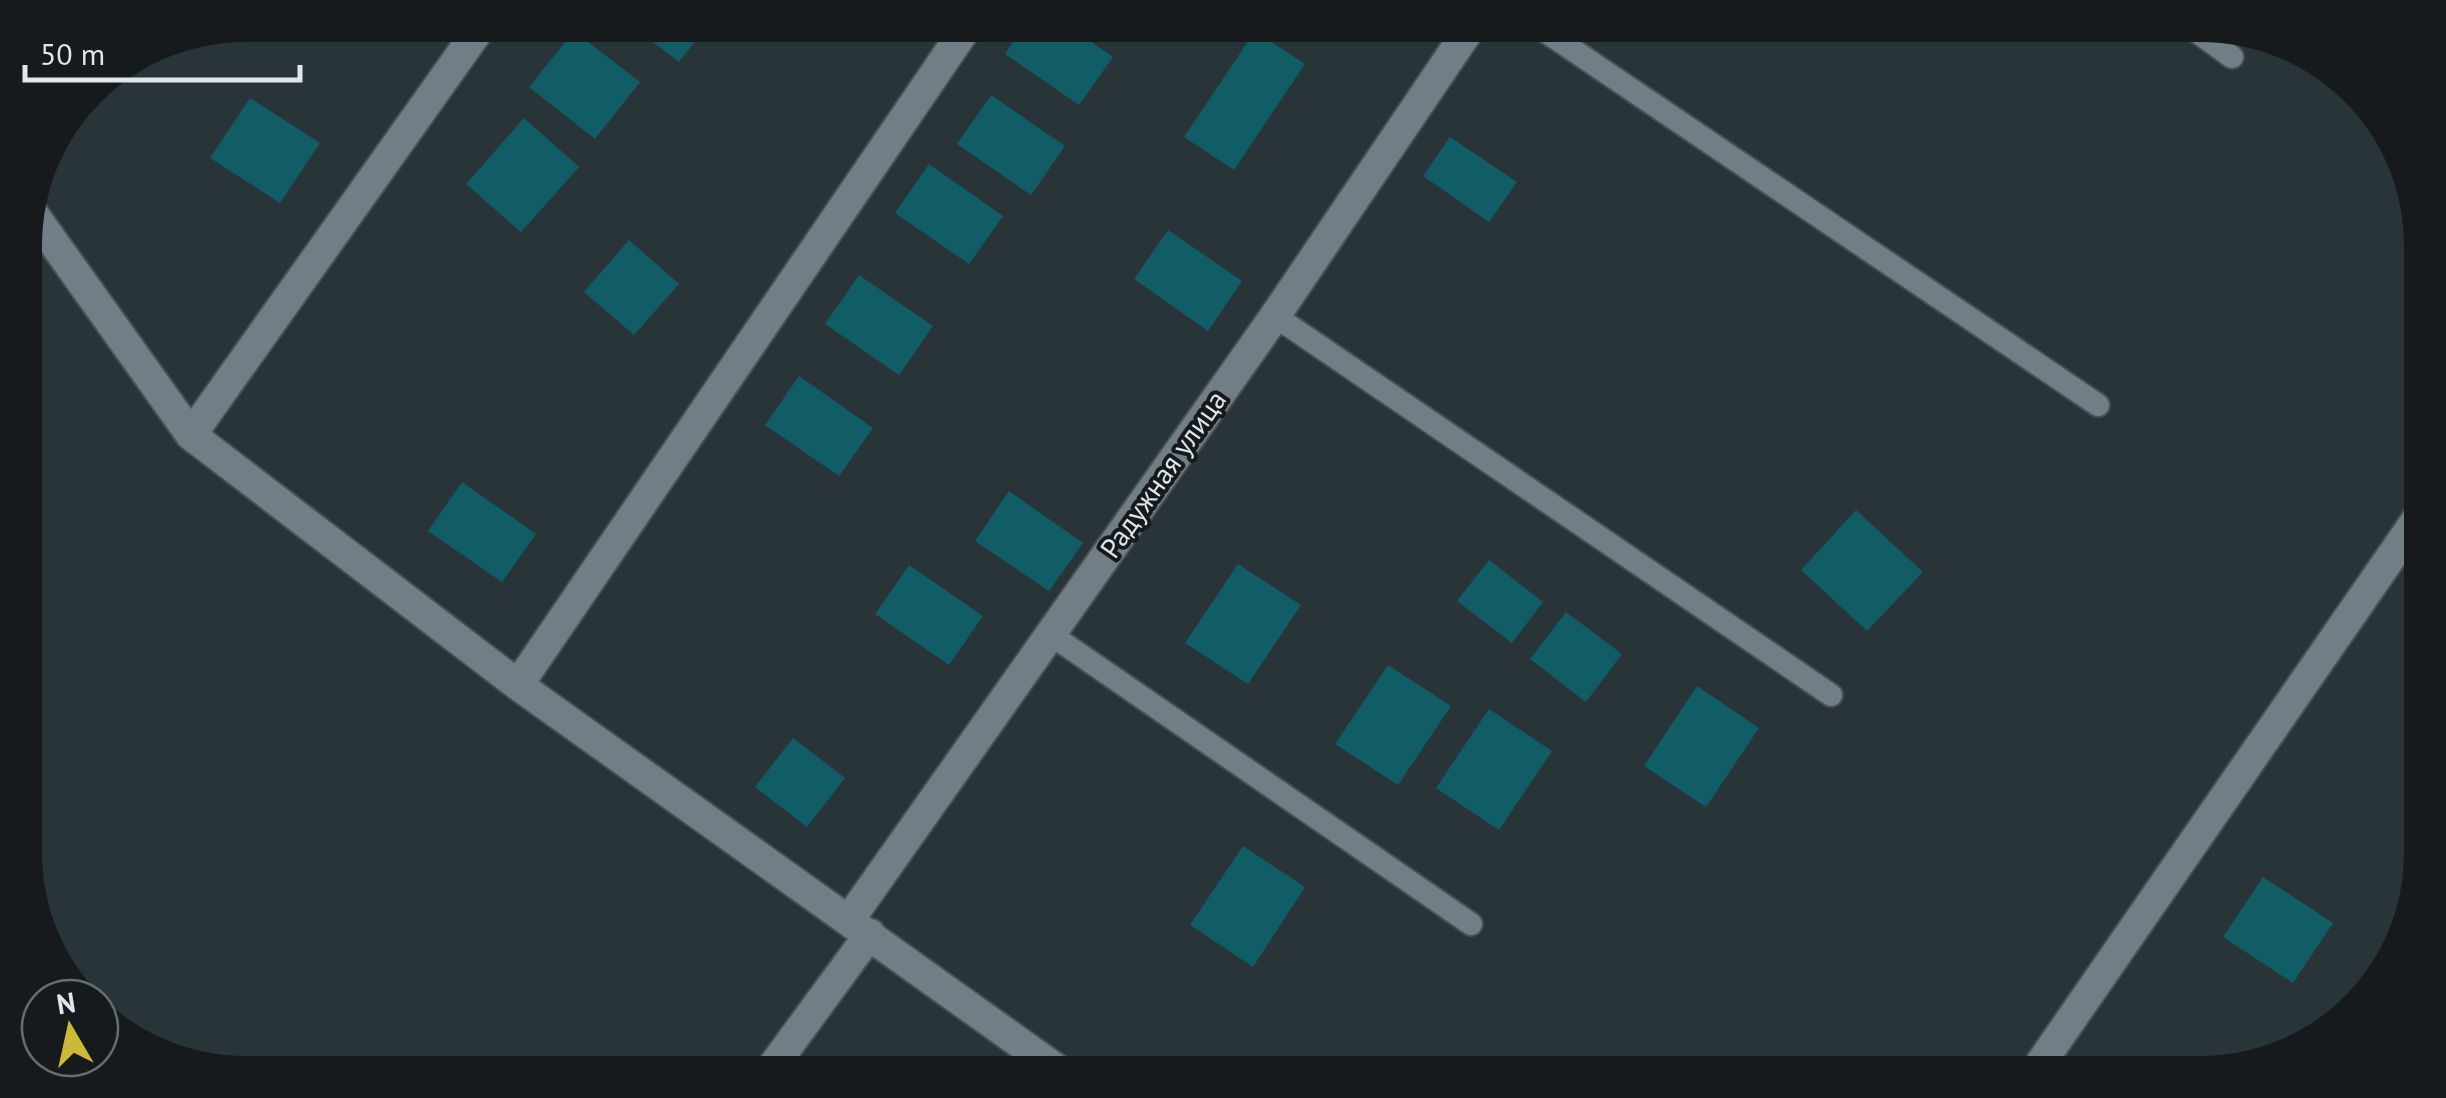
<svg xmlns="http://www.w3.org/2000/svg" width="2446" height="1098" viewBox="0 0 2446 1098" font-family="'PT Sans',sans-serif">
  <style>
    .building { fill: #105d66 }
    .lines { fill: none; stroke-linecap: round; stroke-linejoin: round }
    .service-casing { stroke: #485056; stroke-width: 26 }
    .minor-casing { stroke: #485056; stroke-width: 34 }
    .service { stroke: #727e85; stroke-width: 22 }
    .minor { stroke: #727e85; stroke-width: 30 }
    .labels { text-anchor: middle; stroke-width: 8; stroke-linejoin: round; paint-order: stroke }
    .street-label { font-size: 28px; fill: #e0e7eb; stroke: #161a1d }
  </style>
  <rect width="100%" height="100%" fill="#293439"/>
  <!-- building -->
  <path class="building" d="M631 25H708L679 62Z
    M1025 25H1067L1113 57 1079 105 1005 54Z
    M574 31 640 82 595 139 529 87Z
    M1255 31 1305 64 1234 170 1184 137Z
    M991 95 1065 146 1031 195 957 144Z
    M250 98 320 143 280 203 210 158Z
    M524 118 579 167 521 232 466 184Z
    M1450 137 1517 182 1489 222 1423 176Z
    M929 164 1003 216 969 264 895 213Z
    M1168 230 1242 281 1208 331 1134 279Z
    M629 240 679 284 634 335 584 292Z
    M859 275 933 326 899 375 825 324Z
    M799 376 873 428 839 476 765 425Z
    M462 482 536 534 502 582 428 531Z
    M1009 491 1083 543 1049 591 975 541Z
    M1856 510 1923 572 1867 631 1801 570Z
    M1489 560 1543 602 1512 643 1457 601Z
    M1238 564 1301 605 1248 684 1185 643Z
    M909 565 983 616 949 665 875 614Z
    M1566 612 1622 654 1586 702 1530 659Z
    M1388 665 1451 706 1398 785 1335 744Z
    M1697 686 1759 728 1706 807 1644 766Z
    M1489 709 1552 751 1499 830 1436 788Z
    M793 738 845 778 807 827 755 787Z
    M1243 846 1305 887 1253 967 1190 925Z
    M2263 877 2333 923 2293 983 2223 937Z"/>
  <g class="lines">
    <!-- service casing -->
    <g class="service-casing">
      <path id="service" d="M1536 25 2098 405
        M2188 25 2232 57
        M1275 316 1831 695
        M1050 634 1471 924"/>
    </g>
    <!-- minor casing -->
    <g class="minor-casing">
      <path id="minor" d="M482 25 191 435 518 685 1062 1073
        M31 211 191 435
        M518 685 968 25
        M849 920 1275 316 1472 25
        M768 1073 870 934
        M2034 1073 2420 515"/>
    </g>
    <!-- service -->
    <use href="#service" class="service"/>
    <!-- minor -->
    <use href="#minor" class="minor"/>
  </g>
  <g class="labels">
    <!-- street labels -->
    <g class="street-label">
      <text transform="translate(1163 474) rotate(-55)" y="10">Радужная улица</text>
    </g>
  </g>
  <!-- crop -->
  <path d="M0 0H2446V1098H0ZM245 42H2201A203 203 0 0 1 2404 245V853A203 203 0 0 1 2201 1056H245A203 203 0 0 1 42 853V245A203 203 0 0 1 245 42Z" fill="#161a1d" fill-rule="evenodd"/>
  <!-- north arrow -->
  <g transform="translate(70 1028) rotate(351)"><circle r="48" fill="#161a1d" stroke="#676c6f" stroke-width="2.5"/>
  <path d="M0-8L18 38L0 25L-18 38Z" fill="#ccb938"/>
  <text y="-15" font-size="28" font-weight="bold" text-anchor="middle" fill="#e0e7eb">N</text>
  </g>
  <!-- scale -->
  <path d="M25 65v15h275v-15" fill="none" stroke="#e0e7eb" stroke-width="5"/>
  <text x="40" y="65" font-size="30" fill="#e0e7eb" stroke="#161a1d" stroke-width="8" paint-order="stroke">50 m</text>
</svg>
